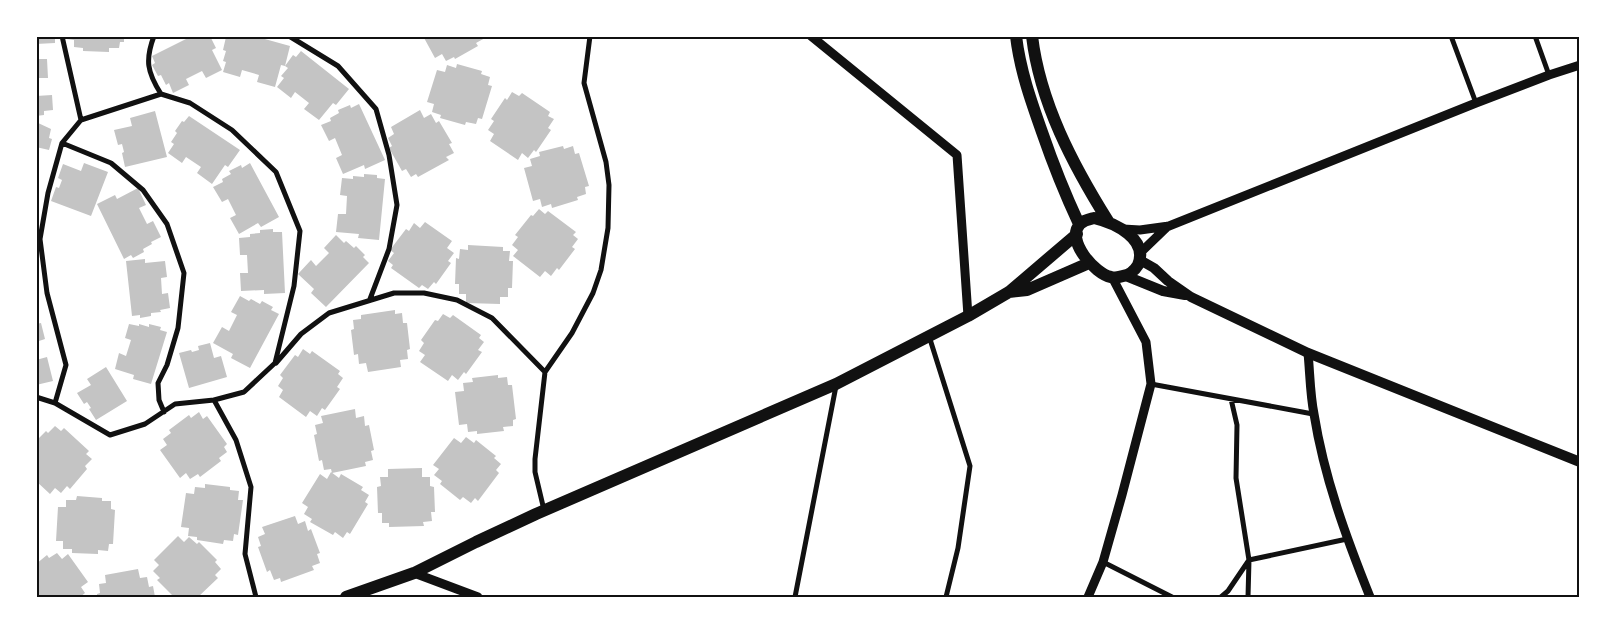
<svg xmlns="http://www.w3.org/2000/svg" width="1616" height="633" viewBox="0 0 1616 633" font-family="'Roboto Condensed',sans-serif">
  <style>
    .building { fill: #c4c4c4 }
    .lines { fill: none; stroke-linecap: round; stroke-linejoin: round }
    .minor { stroke: #111; stroke-width: 5 }
    .tertiary { stroke: #111; stroke-width: 9 }
    .secondary { stroke: #111; stroke-width: 10 }
    .primary { stroke: #111; stroke-width: 12 }
    .neatline { fill: none; stroke: #111; stroke-width: 2 }
  </style>
  <rect width="100%" height="100%" fill="#fff"/>
  <!-- building -->
  <path class="building" d="M36 36H55V43L36 44Z
    M66 36H124V42H120L119 48H109V52L83 51V48L74 47V40L66 39Z
    M192 36H210L216 48 212 50 222 70 206 78 202 71 186 79 189 85 173 93 169 83 166 85 161 75 158 76 152 65 155 63 152 56Z
    M230 36H254L290 46 285 66 281 65 275 87 257 82 259 75 242 70 240 77 223 72 226 62 223 61 226 51 223 50 226 37 229 38Z
    M423 36H484L485 38 476 43 478 46 455 59 454 57 446 61 442 54 435 58Z
    M301 51 349 89 336 105 333 103 319 120 304 109 309 103 295 92 291 98 277 87 284 78 281 76 288 68 285 66 293 55 296 57Z
    M36 59H47L48 78H36Z
    M457 64 482 71 481 74 490 77 488 85 492 86 482 119 478 118 476 124 466 122 465 125 440 118 441 115 432 112 434 104 427 102 437 70 445 72 447 65 456 68Z
    M512 92 519 96 522 93 550 112 548 116 554 119 548 128 551 130 536 152 534 150 528 158 522 153 518 160 490 141 494 134 488 130 494 121 491 119 505 98 507 100Z
    M52 95 53 110 44 111V115L36 116V96Z
    M359 104 385 160 365 169 364 165 343 174 336 158 342 155 335 138 329 141 321 125 331 121 330 118 339 113 338 110 350 105 351 108Z
    M420 110 424 118 431 114 436 123 439 121 452 143 449 144 454 153 446 157 449 160 418 177 416 174 411 177 406 169 402 171 389 148 392 146 388 138 394 134 391 127Z
    M155 111 167 157 125 167 122 153 124 152 122 144 118 145 114 130 132 126 130 118Z
    M189 116 240 150 228 167 225 165 212 184 197 173 201 167 186 157 182 163 168 153 174 144 171 142 177 133 175 131 182 121 184 122Z
    M36 122 51 129 49 138 52 139 49 150 36 147Z
    M563 146 564 149 573 146 575 154 579 153 589 186 585 187 586 194 577 197 578 200 552 208 551 204 542 207 540 199 533 201 524 168 532 166 530 159 540 156 539 152Z
    M84 163 108 172 91 216 51 201 56 187 59 188 62 180 58 178 63 164 81 171Z
    M250 163 279 217 261 227 258 223 239 234 230 218 236 215 228 199 222 202 213 187 223 182 222 179 231 174 229 171 241 165 242 168Z
    M364 174 377 175V178L385 179 379 240 358 238 359 234 336 232 338 214H346L347 196 340 195 342 178 353 179V176L364 177Z
    M138 188 146 205 139 208 147 224 153 221 161 237 151 242 152 244 143 249 144 252 133 258 131 255 124 259 97 204 115 195 117 199Z
    M539 209 545 214 548 211 576 232 573 235 578 239 572 247 575 249 559 270 557 268 551 276 545 271 540 277 513 256 518 250 512 245 518 237 515 235 531 215 533 216Z
    M425 222 452 241 447 248 454 253 448 261 451 263 436 284 434 282 428 289 422 285 419 288 391 268 393 265 388 261 394 253 390 250 406 229 409 231 414 223 420 228Z
    M273 229V232H282L285 293 264 294V290L241 291 240 273H248L247 255H240L239 238 250 237V234L260 233V230Z
    M336 235 344 243 346 241 354 248 356 246 365 255 363 257 369 263 326 307 311 293 314 289 298 274 311 260 316 266 329 253 324 248Z
    M468 245 503 247V251H510L509 261H513L512 288H508V297H500V304L466 303V294H459V284H455L456 258 459 259 460 249 468 250Z
    M145 259V263L165 261 167 277 161 278 162 294 168 293 170 308 160 310 161 312 151 313V316L140 318V315L132 316 126 261Z
    M240 296 249 301 251 299 260 304 262 301 273 307 271 310 279 314 250 368 231 358 233 354 213 343 222 327 229 331 237 315 231 312Z
    M395 310V314L402 313 403 323H407L410 349 407 350 408 359 400 360 401 367 368 372 366 363 359 364 358 354 354 355 351 330 354 329 353 320 361 319V315Z
    M443 314 450 318 453 315 481 335 479 338 484 342 478 350 482 352 466 374 464 372 458 380 452 375 448 381 420 362 425 355 419 351 424 343 421 340 435 320 438 321Z
    M41 323 45 339 36 342V324Z
    M129 324 139 326V324L149 327V324L161 327 160 330 167 332 151 384 133 379 134 375 115 369 119 353 126 356 131 340 125 338Z
    M210 343 214 358 221 356 227 377 189 388 179 353 191 350 192 352 199 350 198 346Z
    M303 349 310 354 312 351 340 371 338 374 343 378 337 387 340 389 325 410 322 408 317 416 310 411 306 417 279 397 283 390 278 386 283 378 280 375 295 355 298 357Z
    M47 357 53 381 36 385V360Z
    M106 367 127 401 96 420 89 409 91 408 87 402 84 404 77 393 91 385 87 379Z
    M498 375V378L507 377 508 385H512L516 419 513 420V426L503 427 504 431 477 434V431L468 432 467 424 459 425 455 392 464 391 463 383 473 382 472 378Z
    M355 409 356 418 364 416 365 426 369 425 374 450 371 451 373 460 365 462 366 466 332 473 331 469 324 470 322 460 319 461 314 435 317 434 315 425 323 423 321 416Z
    M199 412 203 419 207 416 227 444 224 447 227 452 219 458 221 461 200 477 198 474 190 479 186 473 180 478 160 450 167 445 163 439 171 433 169 430 189 415 191 418Z
    M55 426 61 431 64 428 89 451 86 454 92 459 85 466 87 469 70 489 67 486 61 493 55 488 50 494 36 481V441L46 431 48 433Z
    M466 437 474 443 476 440 496 456 494 458 501 464 496 470 499 473 478 501 475 498 471 503 463 497 460 500 440 484 442 481 434 475 439 469 433 465 454 438 461 443Z
    M422 468V477H430V486L434 487 435 512H431L432 521 423 522 424 526 389 527V523H382V513H378L377 487 381 486 380 477H388V469Z
    M331 472 339 478 341 474 363 487 361 490 369 495 365 502 368 504 350 534 347 532 343 538 335 532 333 535 310 522 312 519 304 514 308 507 302 503 320 474 327 479Z
    M205 484 230 487V490L239 491 238 500H243L238 535 234 534 233 541 224 540 223 544 197 540V537L188 536 189 528 181 527 186 493 194 494 195 487 205 488Z
    M77 496 102 498V501H111V509L115 510 113 544H109L108 551 98 550V554L72 553V549H63V541H56L58 507H66V500H76Z
    M295 516 298 524 305 521 308 531 311 529 320 553 317 554 320 563 312 566 314 570 281 582 280 578 274 580 270 570 267 572 258 547 261 546 258 537 265 534 262 527Z
    M178 536 184 542 189 537 197 544 199 542 217 560 215 562 221 569 215 575 218 578 198 597H174L157 580 160 578 153 571 159 565 154 560Z
    M57 553 62 559 68 554 88 582 81 587 85 593 80 597H36V564L47 555 49 558Z
    M138 569 140 578 147 577 149 587 153 586 155 597H97V594L100 593 99 584 106 583 105 575Z"/>
  <g class="lines">
    <!-- minor -->
    <path class="minor" d="M62 36 81 120 161 94 190 103 232 130 276 172 300 231 294 286 275 363 244 392 214 400 236 440 251 487 245 554 256 597
      M154 36C145 60 147 72 161 94
      M289 36 338 66 376 109 389 155 397 205 389 249 370 299
      M1451 36 1476 103
      M1535 36 1549 75
      M62 143 111 163 143 190 167 224 184 273 178 328 167 365 158 383 159 400 164 412
      M929 336 970 466 958 548 946 597
      M276 363 301 334 329 313 394 293H424L457 300 492 318 545 372
      M1151 384 1313 414
      M36 397 55 403 110 435 145 424 175 404 214 400
      M1231 399 1237 425 1236 478 1249 560 1248 597
      M55 403 66 365 47 293 40 239 48 193 62 143 81 120
      M544 510 535 472V459L545 372 572 333 593 293 601 270 608 228 609 185 606 162 584 83 590 36
      M1103 562 1172 597
      M795 597 836 386
      M1221 597 1228 591 1249 560 1347 539"/>
    <!-- tertiary -->
    <path class="tertiary" d="M811 36 957 155 968 316
      M1123 229 1140 230 1169 226 1476 103 1549 75 1580 65
      M1140 253 1168 226
      M1308 353C1310 373 1310 394 1314 414 1324 477 1346 537 1370 597
      M414 573 478 597
      M1088 597 1103 562 1122 495 1151 384 1146 342 1112 277"/>
    <!-- secondary -->
    <path class="secondary" d="M1140 260 1154 268 1168 281 1191 297 1308 353 1580 462
      M1126 276 1163 291 1185 295"/>
    <!-- primary -->
    <path class="primary" d="M1016 36C1020 70 1031 101 1042 132 1053 164 1065 194 1079 224
      M1032 36C1040 103 1073 165 1108 221
      M1094 218C1115 223 1149 239 1138 265 1135 270 1129 275 1123 276 1120 277 1115 278 1111 277 1095 274 1065 240 1080 224 1084 220 1090 219 1094 218Z
      M1009 292 1027 290 1089 263
      M346 597 414 573 476 542 536 514 836 384 968 316 1009 292 1077 234"/>
  </g>
  <!-- border -->
  <rect width="1616" height="633" fill="none" stroke="#ffffff" stroke-width="75"/>
  <rect x="38" y="38" width="1540" height="558" class="neatline"/>
</svg>
